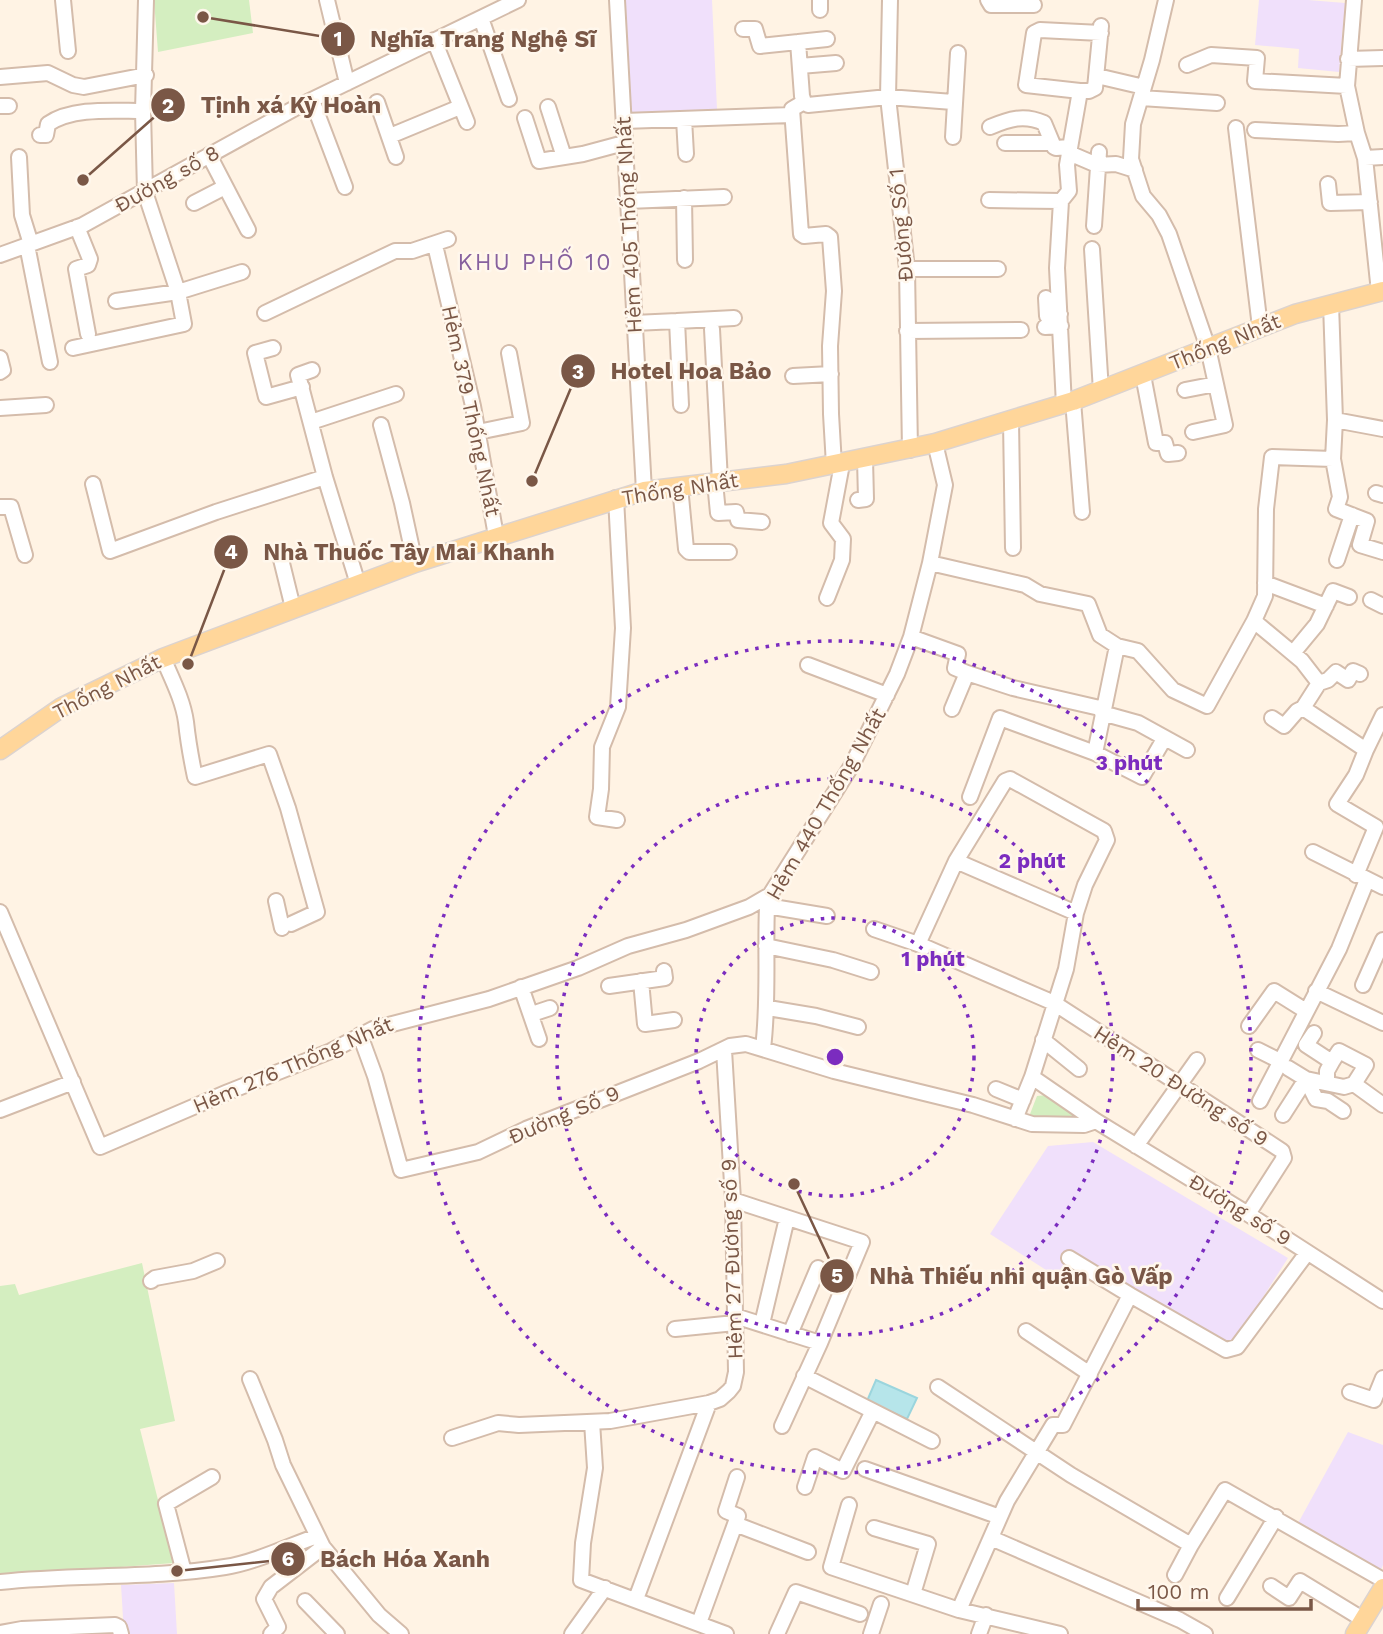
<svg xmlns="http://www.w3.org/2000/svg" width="1383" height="1634" viewBox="0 0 1383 1634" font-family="'Work Sans',sans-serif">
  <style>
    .education { fill: #f0e0fb }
    .green { fill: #d4eec0 }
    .water { fill: #b6e5ea; stroke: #9bd5dd; stroke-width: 2 }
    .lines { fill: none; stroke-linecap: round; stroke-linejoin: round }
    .minor-casing { stroke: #d4bcab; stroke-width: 18 }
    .major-casing { stroke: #dcd3cf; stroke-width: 21 }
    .minor { stroke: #fff; stroke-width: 14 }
    .major { stroke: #ffd69a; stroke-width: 18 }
    .ring { fill: none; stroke: #7b2cbf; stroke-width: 3.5; stroke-dasharray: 3.5 7 }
    .labels { text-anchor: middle; stroke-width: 5; stroke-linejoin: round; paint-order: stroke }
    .street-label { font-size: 21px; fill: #7a5746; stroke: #fff7ec }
    .neighbourhood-label { font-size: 23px; letter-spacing: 2px; fill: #87619e; stroke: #fff7ec }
    .centre { fill: #7b2cbf; stroke: #fff7ec; stroke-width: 3.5 }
    .ring-label { font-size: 21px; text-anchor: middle; font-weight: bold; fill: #7b2cbf; stroke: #fff7ec; stroke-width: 5; stroke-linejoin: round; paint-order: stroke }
    .leader { fill: none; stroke: #7a5746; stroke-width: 2.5 }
    .callout-dot { fill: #7a5746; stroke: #fff7ec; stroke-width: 2.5 }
    .mark-label { font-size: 21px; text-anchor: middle; font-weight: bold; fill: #fff }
    .callout-label { font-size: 23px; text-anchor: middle; font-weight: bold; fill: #7a5746; stroke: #fff7ec; stroke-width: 5; stroke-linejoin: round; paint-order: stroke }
  </style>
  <rect width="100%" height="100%" fill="#fff3e4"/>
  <!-- education -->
  <path class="education" d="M624 0H712L717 109 630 114Z
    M1259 0H1308L1345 3 1339 72 1298 68 1299 49 1255 45Z
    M1093 1142 1288 1258 1233 1344 1226 1345 1069 1255 1057 1277 990 1234 1048 1146Z
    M1348 1432 1383 1445V1565L1379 1574 1297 1525Z
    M174 1583 177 1634H124L121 1585Z"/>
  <!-- green -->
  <path class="green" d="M154 0H249L253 33 158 52Z
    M1047 1095 1075 1113 1076 1120 1032 1119 1030 1114 1037 1096Z
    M142 1263 175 1421 140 1429 174 1563 0 1576V1286L15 1284 19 1295Z"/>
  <!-- water -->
  <path class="water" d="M876 1380 917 1398 907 1419 867 1401Z"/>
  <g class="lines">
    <!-- minor casing -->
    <g class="minor-casing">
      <path id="minor" d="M63 0 68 51
        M327 0 347 83
        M617 0 644 491
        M820 0V10
        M890 0 888 97 907 269 910 450
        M988 0 991 5H1034
        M1166 0 1152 60 1133 124 1131 159 1143 196 1159 215 1169 234 1208 348 1225 425 1193 432
        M1354 0 1347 86 1357 133 1365 158 1379 292
        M481 18 509 99
        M743 29H755L760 46 827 39
        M434 40 467 122
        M798 42 802 96 804 102 808 105 888 97 953 102
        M1348 59 1383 58
        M1187 65 1211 55 1257 58 1255 81 1347 86
        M800 66 836 63
        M1097 76 1144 87
        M0 77 48 73 73 85 84 87 146 75
        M1080 91 1026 85 1034 33 1040 30 1101 33
        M1141 98 1217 103
        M312 100 345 187
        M377 102 396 157
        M804 102 792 109 801 234 804 236 826 234 830 237 834 291 830 346 831 414 834 465
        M0 106H9
        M548 107 564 157
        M525 118 539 161 583 154 624 143
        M684 119 686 154
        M624 121 792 115
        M990 127C1009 119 1024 114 1044 123L1054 147 1056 148 1070 147
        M1236 128 1260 327
        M1255 130 1338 134 1357 133
        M40 135H46L48 124C73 107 113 111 143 111
        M390 136 460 107
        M953 137 958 53
        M1005 143H1052
        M1069 153 1097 165 1116 164 1135 170
        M209 155 248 230
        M19 157 22 215 31 244
        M1365 158 1383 157
        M1328 184 1330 203 1370 202
        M684 198 685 260
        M989 200 1061 201
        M628 201 724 197
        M194 203 225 187
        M1094 226 1099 152
        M77 227 90 259 88 265 76 269 88 334
        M27 245 50 362
        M435 245 473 406 496 536
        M1092 249 1101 391
        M0 255 83 225 297 107 518 0
        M907 269H998
        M1046 298 1047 316 1060 314
        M116 301 178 292 242 272
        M265 313 395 251H412L448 239
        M677 321 734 318
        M634 323 677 321 681 405
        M1045 327 1061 326
        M712 329 720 481
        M907 331 1021 330
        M73 348 184 324 178 292 145 192 143 111 146 0
        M273 348 255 353 266 397 302 387
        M0 358 3 370 0 372
        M312 370 298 375 325 477 358 584
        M1143 375 1156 443H1165L1168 454 1178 453
        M793 376 831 374
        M1185 390 1216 384
        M1073 401 1082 512
        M1064 405 1057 268 1061 201 1069 191 1067 165 1080 91H1089L1095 88 1101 26
        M0 408 46 405
        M1335 420 1383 429
        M1011 421 1013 548
        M311 422 396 394
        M381 425 402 503 415 563
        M478 432 522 423 509 353
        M1333 459 1340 497 1336 509 1367 521 1360 545 1383 552
        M715 482 718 513 736 512 738 520 762 522
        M93 484 110 551 216 512 325 477
        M680 486 686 549 689 552H729
        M1376 493 1383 495
        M616 498 623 628 618 707 602 747 601 789 597 817 617 820
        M858 500 866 499 865 459
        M0 507H11L25 555
        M279 551 293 608
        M1337 560 1352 515
        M930 563 1025 585 1040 594 1088 604 1100 635 1117 646 1138 651 1173 690 1207 706 1254 621 1265 596 1266 509 1272 457 1333 459 1335 420 1331 304
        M1265 583 1326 606
        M827 598 842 560 843 539 831 523 842 464
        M1371 600 1383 606
        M1254 621 1302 661 1319 683 1303 708 1366 750 1383 715
        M911 637 958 654 955 668 967 673 952 709
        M1293 653 1317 624 1333 591 1349 597
        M163 658C172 679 183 700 186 722 188 741 191 758 195 777L269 754 288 808 317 912 291 924
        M808 665 887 695
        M967 673 1013 688 1104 709
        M1319 683 1328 680 1336 672 1348 680 1353 671 1360 674
        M1102 713 1138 723 1187 750
        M1272 718 1284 726 1297 711 1303 708
        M1095 753 1117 646
        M970 797 1000 718 1095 753 1142 777 1164 739
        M1313 852 1383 887
        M956 861 1076 913
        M1356 875 1376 827 1337 804 1356 775 1366 750
        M276 901 282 928
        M767 906 827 916
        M0 912 100 1147 228 1092 331 1051 373 1029 489 999 578 968 628 946 686 930 749 907 770 895
        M874 929 918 944 1054 1003 1282 1151 1284 1158 1248 1214
        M918 944 956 861 1005 781 1010 779 1104 831 1107 840 1085 885 1076 913 1066 969 1032 1077
        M766 946 833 960 871 972
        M641 981 645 1024 674 1020
        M1363 985 1383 940
        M609 986 665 978 664 971
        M521 987 539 1039
        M1316 991 1383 1023
        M768 1008 816 1016 858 1027
        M532 1014 550 1008
        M1249 1026 1274 991 1306 1011
        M1314 1033 1306 1045 1332 1062 1327 1071V1082
        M360 1035 375 1076 401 1170 478 1152 526 1129 699 1061 730 1046 746 1044 834 1071 973 1105 1032 1124 1084 1125 1096 1121 1248 1214 1383 1301
        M1043 1040 1079 1069
        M763 1048C769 1001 765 953 767 906L770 895 852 765 897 674 911 637 930 563 945 485 935 443
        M1258 1050 1280 1061
        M1332 1062 1339 1051 1366 1065 1354 1084
        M1288 1068 1306 1079 1316 1099 1328 1101 1343 1111
        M996 1089 1023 1100
        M1260 1101 1339 949 1367 880
        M0 1110 73 1082
        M1283 1115 1306 1079 1344 1087 1354 1084 1383 1105
        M1015 1119 1032 1077 1096 1121
        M1136 1146 1197 1060
        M733 1200 862 1242 820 1343 782 1426
        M1069 1258 1130 1295
        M151 1281 155 1278 193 1271 217 1261
        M735 1316 820 1343
        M762 1324 787 1218
        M675 1329 735 1323
        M1026 1331 1090 1374
        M790 1334 818 1268
        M804 1376 932 1441
        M250 1379 275 1440 283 1465 323 1547 379 1615 401 1634
        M938 1387 1071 1475 1191 1545 1225 1490 1383 1580
        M1350 1392 1374 1400 1383 1378
        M592 1422 595 1468 583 1543 581 1580 726 1634
        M452 1438 498 1423 519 1425 610 1421 709 1403 720 1399 729 1391 733 1386 736 1372 733 1200 724 1050
        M865 1469 1000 1517
        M805 1487 815 1457 843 1471 873 1411
        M849 1505 831 1567 959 1610 1060 1634
        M735 1524 808 1552
        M874 1528 928 1544 913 1594
        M991 1538 1180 1620 1205 1634
        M184 1572 166 1504 212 1477
        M1175 1575 1191 1545
        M0 1582C75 1574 151 1579 225 1567 253 1563 289 1546 317 1536
        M1271 1586 1289 1598 1300 1581 1364 1620
        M1227 1598 1276 1517
        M636 1599 709 1403
        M305 1601 337 1634
        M959 1610 1007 1501 1053 1425H1063L1130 1295 1226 1350 1237 1347 1307 1253
        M699 1623 738 1516 726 1511 737 1477
        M0 1633 22 1629 115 1625 119 1627 121 1634
        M271 1634 278 1627 264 1599 271 1587 323 1547
        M572 1634 605 1588
        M777 1634 796 1592 860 1614
        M871 1634 881 1604
        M979 1634 986 1615"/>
    </g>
    <!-- major casing -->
    <g class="major-casing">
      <path id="major" d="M0 750 62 707 163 658 415 563 644 491 786 474 935 443 1073 401 1295 314 1383 291
        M1355 1634 1383 1588"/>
    </g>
    <!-- minor -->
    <use href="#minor" class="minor"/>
    <!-- major -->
    <use href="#major" class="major"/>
  </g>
  <!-- distance rings -->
  <g class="ring">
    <circle cx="835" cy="1057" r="139"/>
    <circle cx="835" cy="1057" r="278"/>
    <circle cx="835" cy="1057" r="416"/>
  </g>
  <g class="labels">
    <!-- street labels -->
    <g class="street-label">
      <text transform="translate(167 179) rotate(-29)" y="7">Đường số 8</text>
      <text transform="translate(629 225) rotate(-93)" y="7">Hẻm 405 Thống Nhất</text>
      <text transform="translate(901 225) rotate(-95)" y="7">Đường Số 1</text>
      <text transform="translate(1225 342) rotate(-22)" y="7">Thống Nhất</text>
      <text transform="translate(471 411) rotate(78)" y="7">Hẻm 379 Thống Nhất</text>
      <text transform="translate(680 489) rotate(-9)" y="7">Thống Nhất</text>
      <text transform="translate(107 687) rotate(-27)" y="7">Thống Nhất</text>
      <text transform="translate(826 804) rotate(-60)" y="7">Hẻm 440 Thống Nhất</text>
      <text transform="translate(293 1065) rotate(-23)" y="7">Hẻm 276 Thống Nhất</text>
      <text transform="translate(1181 1086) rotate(33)" y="7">Hẻm 20 Đường số 9</text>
      <text transform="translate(564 1115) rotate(-23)" y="7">Đường Số 9</text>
      <text transform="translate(1240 1210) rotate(32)" y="7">Đường số 9</text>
      <text transform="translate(732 1259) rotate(-92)" y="7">Hẻm 27 Đường số 9</text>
    </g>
    <!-- neighbourhood labels -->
    <g class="neighbourhood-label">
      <text x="535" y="270">KHU PHỐ 10</text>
    </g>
  </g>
  <circle cx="835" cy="1057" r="10" class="centre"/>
  <g class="ring-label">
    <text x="1129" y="770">3 phút</text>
    <text x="1032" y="868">2 phút</text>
    <text x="933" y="966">1 phút</text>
  </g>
  <!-- callouts -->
  <path class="leader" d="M203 17L338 39M83 180L168 105M532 481L578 371M188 664L231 552M794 1184L837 1276M177 1571L288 1559"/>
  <g class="callout-dot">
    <circle cx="203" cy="17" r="7"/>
    <circle cx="83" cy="180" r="7"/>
    <circle cx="532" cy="481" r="7"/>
    <circle cx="188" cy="664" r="7"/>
    <circle cx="794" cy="1184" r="7"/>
    <circle cx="177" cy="1571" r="7"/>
    <circle cx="338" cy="39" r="18"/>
    <circle cx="168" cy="105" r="18"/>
    <circle cx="578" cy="371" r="18"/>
    <circle cx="231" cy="552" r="18"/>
    <circle cx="837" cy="1276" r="18"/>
    <circle cx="288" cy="1559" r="18"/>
  </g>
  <g class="mark-label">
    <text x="338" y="46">1</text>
    <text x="168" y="113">2</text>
    <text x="578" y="379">3</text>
    <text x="231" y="559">4</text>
    <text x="837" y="1283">5</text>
    <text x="288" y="1566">6</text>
  </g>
  <g class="callout-label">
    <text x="483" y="47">Nghĩa Trang Nghệ Sĩ</text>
    <text x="291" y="113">Tịnh xá Kỳ Hoàn</text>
    <text x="691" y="379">Hotel Hoa Bảo</text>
    <text x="409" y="560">Nhà Thuốc Tây Mai Khanh</text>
    <text x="1021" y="1284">Nhà Thiếu nhi quận Gò Vấp</text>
    <text x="405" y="1567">Bách Hóa Xanh</text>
  </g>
  <!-- scale -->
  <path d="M1138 1599v10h173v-10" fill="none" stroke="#7a5746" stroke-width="3.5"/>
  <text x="1148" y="1599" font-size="21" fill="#7a5746" stroke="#fff7ec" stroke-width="5" paint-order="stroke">100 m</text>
</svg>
